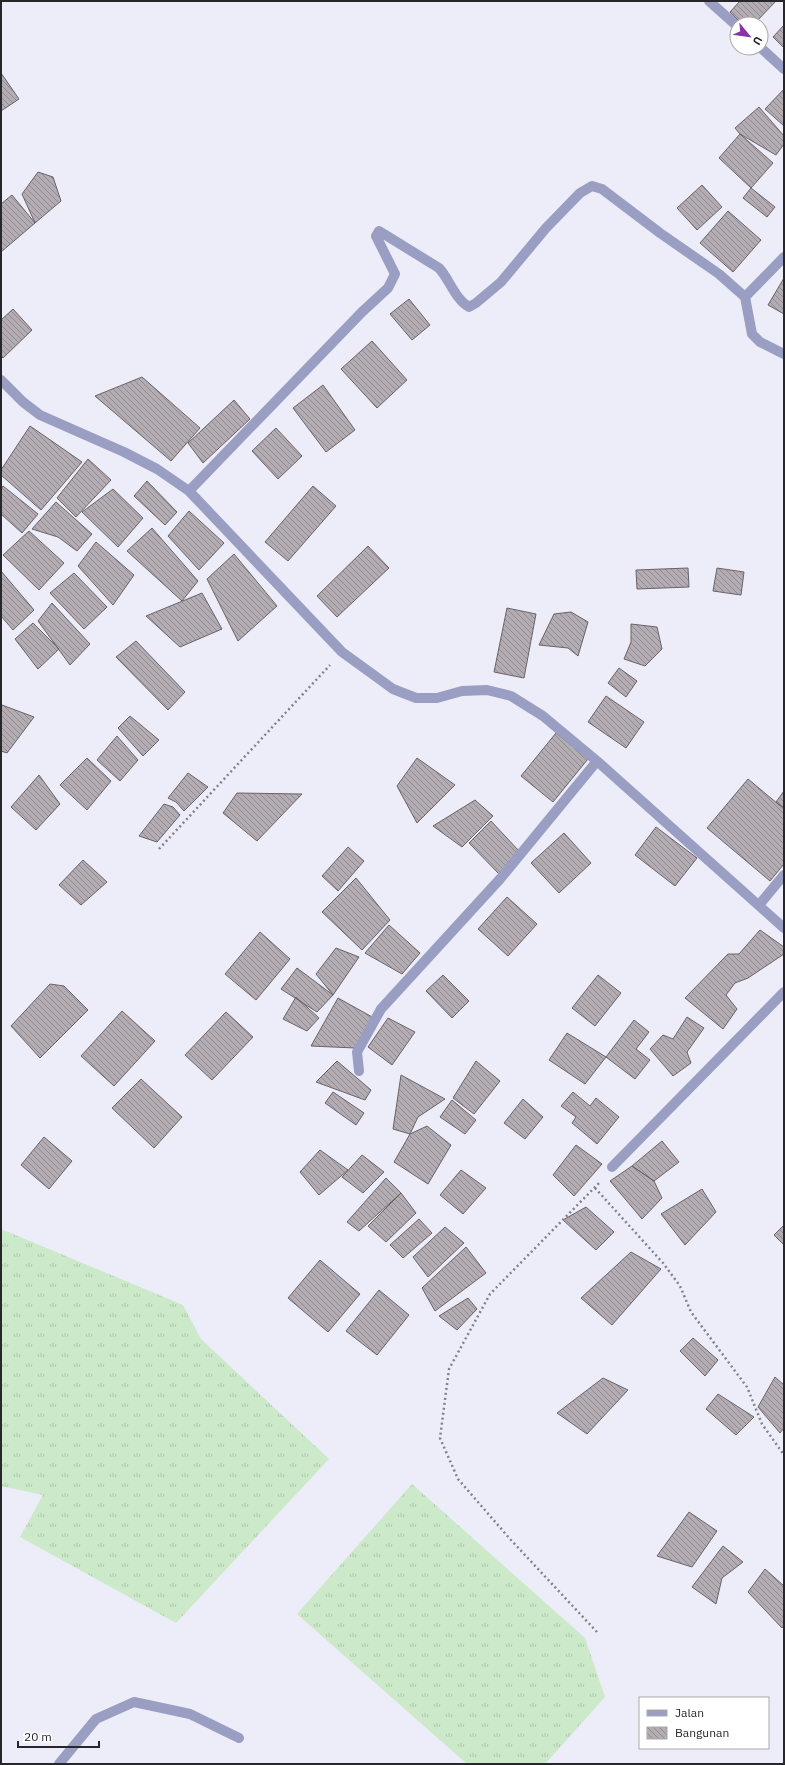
<svg xmlns="http://www.w3.org/2000/svg" width="785" height="1765" viewBox="0 0 785 1765" font-family="'IBM Plex Sans',sans-serif">
  <style>
    .grass { fill: url(#grass-tufts) }
    .building { fill: url(#building-back-hatch); stroke: #6a6269 }
    .lines { fill: none; stroke-linecap: round; stroke-linejoin: round }
    .path { stroke: #828289; stroke-width: 2.5; stroke-dasharray: 2 3; stroke-linecap: butt }
    .minor { stroke: #999ec2; stroke-width: 10 }
  </style>
  <defs>
    <pattern id="grass-tufts" width="24" height="20" patternUnits="userSpaceOnUse"><rect width="24" height="20" fill="#cce9c9"/><path d="M3 7l-1-3M5 7V3M7 7l1-3M15 17l-1-3M17 17v-4M19 17l1-3" fill="none" stroke="#afc8ad"/></pattern>
    <pattern id="building-back-hatch" width="6" height="6" patternUnits="userSpaceOnUse"><rect width="6" height="6" fill="#b4acb3"/><path d="M-1 5l2 2M0 0l6 6M5-1l2 2" fill="none" stroke="#928c92"/></pattern>
  </defs>
  <rect width="100%" height="100%" fill="#ecedf8"/>
  <!-- grass -->
  <path class="grass" d="M1 1229 183 1305 201 1339 329 1459 176 1623 20 1537 43 1495 1 1486Z
    M412 1484 585 1638 605 1697 545 1764H467L297 1614Z"/>
  <!-- building -->
  <path class="building" d="M740 1H776L754 24H742L730 12Z
    M784 25V48L773 37Z
    M1 73 19 99 1 111Z
    M784 89V126L765 109Z
    M759 107 784 136V144L776 155 740 134 735 128Z
    M740 134 773 163 751 188 719 158Z
    M38 172 53 177 61 201 35 223 22 194Z
    M702 185 722 207 697 230 677 208Z
    M751 188 775 207 767 217 743 198Z
    M12 195 35 223 1 252V204Z
    M728 211 761 240 733 272 700 243Z
    M784 278V314L768 305Z
    M409 299 430 325 412 340 390 314Z
    M13 309 32 330 3 358 1 356V320Z
    M372 341 407 380 377 408 341 369Z
    M142 377 200 428 171 461 95 396Z
    M323 385 355 430 326 452 293 408Z
    M234 400 250 419 203 463 188 443Z
    M30 426 82 462 41 510 1 475V470Z
    M276 428 302 456 278 479 252 451Z
    M88 459 111 480 76 517 57 498Z
    M147 481 177 512 165 525 134 496Z
    M3 486 38 514 22 533 1 514V489Z
    M313 486 336 506 288 561 265 542Z
    M113 489 143 518 118 547 82 512Z
    M56 502 92 534 77 551 58 537 32 529Z
    M189 511 224 543 199 570 168 536Z
    M152 528 198 581 182 601 127 551Z
    M29 531 64 563 39 590 3 555Z
    M96 542 134 575 113 605 78 566Z
    M368 546 389 568 337 617 317 596Z
    M234 554 277 606 238 641 207 579Z
    M688 568 689 587 637 589 636 570Z
    M717 568 744 572 741 595 713 591Z
    M1 571 34 610 13 630 1 616Z
    M74 573 107 607 84 629 50 593Z
    M202 593 222 629 180 647 146 616Z
    M52 603 90 644 70 665 38 621Z
    M507 608 536 614 524 678 494 672Z
    M571 612 588 622 578 656 568 648 539 645 554 614Z
    M33 623 59 649 38 669 15 639Z
    M631 624 657 627 662 649 645 666 624 659 631 642Z
    M136 641 185 692 168 710 116 657Z
    M619 668 637 681 626 697 608 683Z
    M606 696 644 722 626 748 588 722Z
    M2 705 34 717 7 753 1 751V707Z
    M130 716 159 740 143 756 118 728Z
    M556 733 588 759 553 802 521 776Z
    M117 736 138 760 120 781 97 760Z
    M87 758 111 781 87 810 60 785Z
    M417 758 455 785 417 823 397 786Z
    M188 773 208 787 184 811 176 802 168 798Z
    M39 775 60 804 36 830 11 807Z
    M748 779 784 809V864L770 881 707 828Z
    M784 791V808L776 802Z
    M237 793 302 794 257 841 223 813Z
    M475 800 493 816 462 847 433 826Z
    M164 804 173 807 180 815 157 842 139 836Z
    M491 821 519 851 499 874 469 843Z
    M656 827 697 858 675 886 635 855Z
    M564 833 591 863 559 893 531 863Z
    M348 847 364 861 338 891 322 876Z
    M83 860 107 882 81 905 59 885Z
    M356 878 390 920 362 950 322 912Z
    M507 897 537 924 508 956 478 929Z
    M389 925 420 953 402 974 365 953Z
    M760 930 784 947V954L748 978 735 983 726 995 737 1009 723 1029 685 998 728 954H739Z
    M260 932 290 959 256 1000 225 974Z
    M336 948 359 957 333 995 316 974Z
    M297 968 333 995 317 1012 281 989Z
    M443 975 469 1001 452 1018 426 991Z
    M598 975 621 993 595 1026 572 1008Z
    M50 984 64 986 88 1010 40 1058 11 1026Z
    M296 997 319 1018 307 1031 283 1019Z
    M338 998 374 1018 355 1048 311 1046Z
    M122 1011 155 1041 114 1086 81 1056Z
    M226 1012 253 1037 212 1080 185 1055Z
    M687 1017 704 1028 687 1052 691 1063 673 1076 650 1049 663 1035 673 1039Z
    M388 1018 415 1032 392 1065 368 1047Z
    M634 1020 649 1032 636 1049 650 1060 635 1079 606 1057Z
    M567 1033 606 1057 585 1084 549 1060Z
    M337 1061 371 1090 365 1100 316 1082Z
    M476 1061 500 1081 474 1114 453 1098Z
    M401 1075 445 1099 418 1117 410 1134 393 1129Z
    M141 1079 182 1117 154 1148 112 1108Z
    M333 1092 364 1113 356 1125 325 1103Z
    M573 1092 590 1106 596 1098 619 1117 597 1144 572 1123 576 1117 561 1106Z
    M523 1099 543 1117 525 1139 504 1123Z
    M452 1100 476 1120 465 1134 440 1117Z
    M427 1126 451 1145 428 1184 394 1162 410 1134Z
    M44 1137 72 1161 49 1189 21 1165Z
    M662 1141 679 1162 654 1181 632 1166Z
    M576 1145 602 1164 574 1196 553 1175Z
    M320 1150 348 1170 319 1195 300 1172Z
    M362 1155 384 1172 363 1193 342 1177Z
    M632 1166 654 1181 662 1198 642 1219 610 1181Z
    M461 1170 486 1188 463 1214 440 1195Z
    M386 1178 401 1193 359 1231 347 1222Z
    M702 1189 716 1212 685 1245 661 1214Z
    M401 1193 416 1213 386 1242 368 1226Z
    M586 1207 614 1232 596 1250 563 1220Z
    M419 1219 432 1233 403 1258 390 1245Z
    M784 1225V1245L774 1235Z
    M445 1227 464 1243 428 1277 413 1257Z
    M466 1247 486 1273 435 1311 422 1288Z
    M631 1252 661 1269 612 1325 581 1298Z
    M320 1260 360 1294 328 1332 288 1298Z
    M379 1290 409 1315 377 1355 346 1331Z
    M468 1298 477 1309 457 1330 439 1316Z
    M693 1338 718 1360 705 1376 680 1351Z
    M775 1377 784 1385V1428L780 1433 758 1407Z
    M603 1378 628 1390 587 1434 557 1413Z
    M718 1394 754 1417 736 1435 706 1409Z
    M689 1512 717 1531 692 1567 657 1556Z
    M723 1546 743 1562 722 1578 716 1604 692 1587Z
    M765 1569 784 1586V1625L782 1628 748 1592Z"/>
  <g class="lines">
    <!-- path -->
    <path class="path" d="M159 849 330 665
      M595 1188 663 1263 680 1286 691 1312 747 1387 762 1424 784 1455
      M597 1632 510 1539 458 1479 440 1438 449 1369 490 1294 601 1181"/>
    <!-- minor -->
    <path class="minor" d="M709 1 737 26
      M761 48 784 69
      M745 297 784 257
      M1 380 23 402 40 415 124 452 157 469 189 491 342 652 393 689 416 698H437L462 691 487 690 511 696 543 716 597 761 784 928
      M189 491 362 312 388 288 395 274 376 236 379 231 439 268C450 280 455 299 469 307L476 303 501 282 546 228 580 193 592 186 602 189 660 233 719 274 745 297 752 334 760 342 784 354
      M759 905 784 875
      M359 1071 357 1052 381 1009 500 879 597 761
      M612 1167 784 992
      M59 1764 96 1719 134 1702 190 1714 239 1738"/>
  </g>
  <!-- border -->
  <rect width="785" height="1765" fill="none" stroke="#27272b" stroke-width="4"/>
  <!-- legend -->
  <rect x="639" y="1697" width="130" height="52" fill="#ffffff" stroke="#a9a9aa"/>
  <rect x="647" y="1710" width="20" height="6" fill="#999ec2" stroke="#a9a9aa"/>
  <text x="675" y="1717" font-size="12" fill="#27272b">Jalan</text>
  <rect x="647" y="1727" width="20" height="12" fill="url(#building-back-hatch)" stroke="#a9a9aa"/>
  <text x="675" y="1737" font-size="12" fill="#27272b">Bangunan</text>
  <!-- north arrow -->
  <g transform="translate(749 36) rotate(119)"><circle r="19" fill="#ffffff" stroke="#a9a9aa"/>
  <path d="M0-3L7 15L0 10L-7 15Z" fill="#8635a5"/>
  <text y="-6" font-size="11" font-weight="bold" text-anchor="middle" fill="#27272b">U</text>
  </g>
  <!-- scale -->
  <path d="M18 1741v6h81v-6" fill="none" stroke="#27272b" stroke-width="2"/>
  <text x="24" y="1741" font-size="12" fill="#27272b" stroke="#ffffff" stroke-width="3" paint-order="stroke">20 m</text>
</svg>
